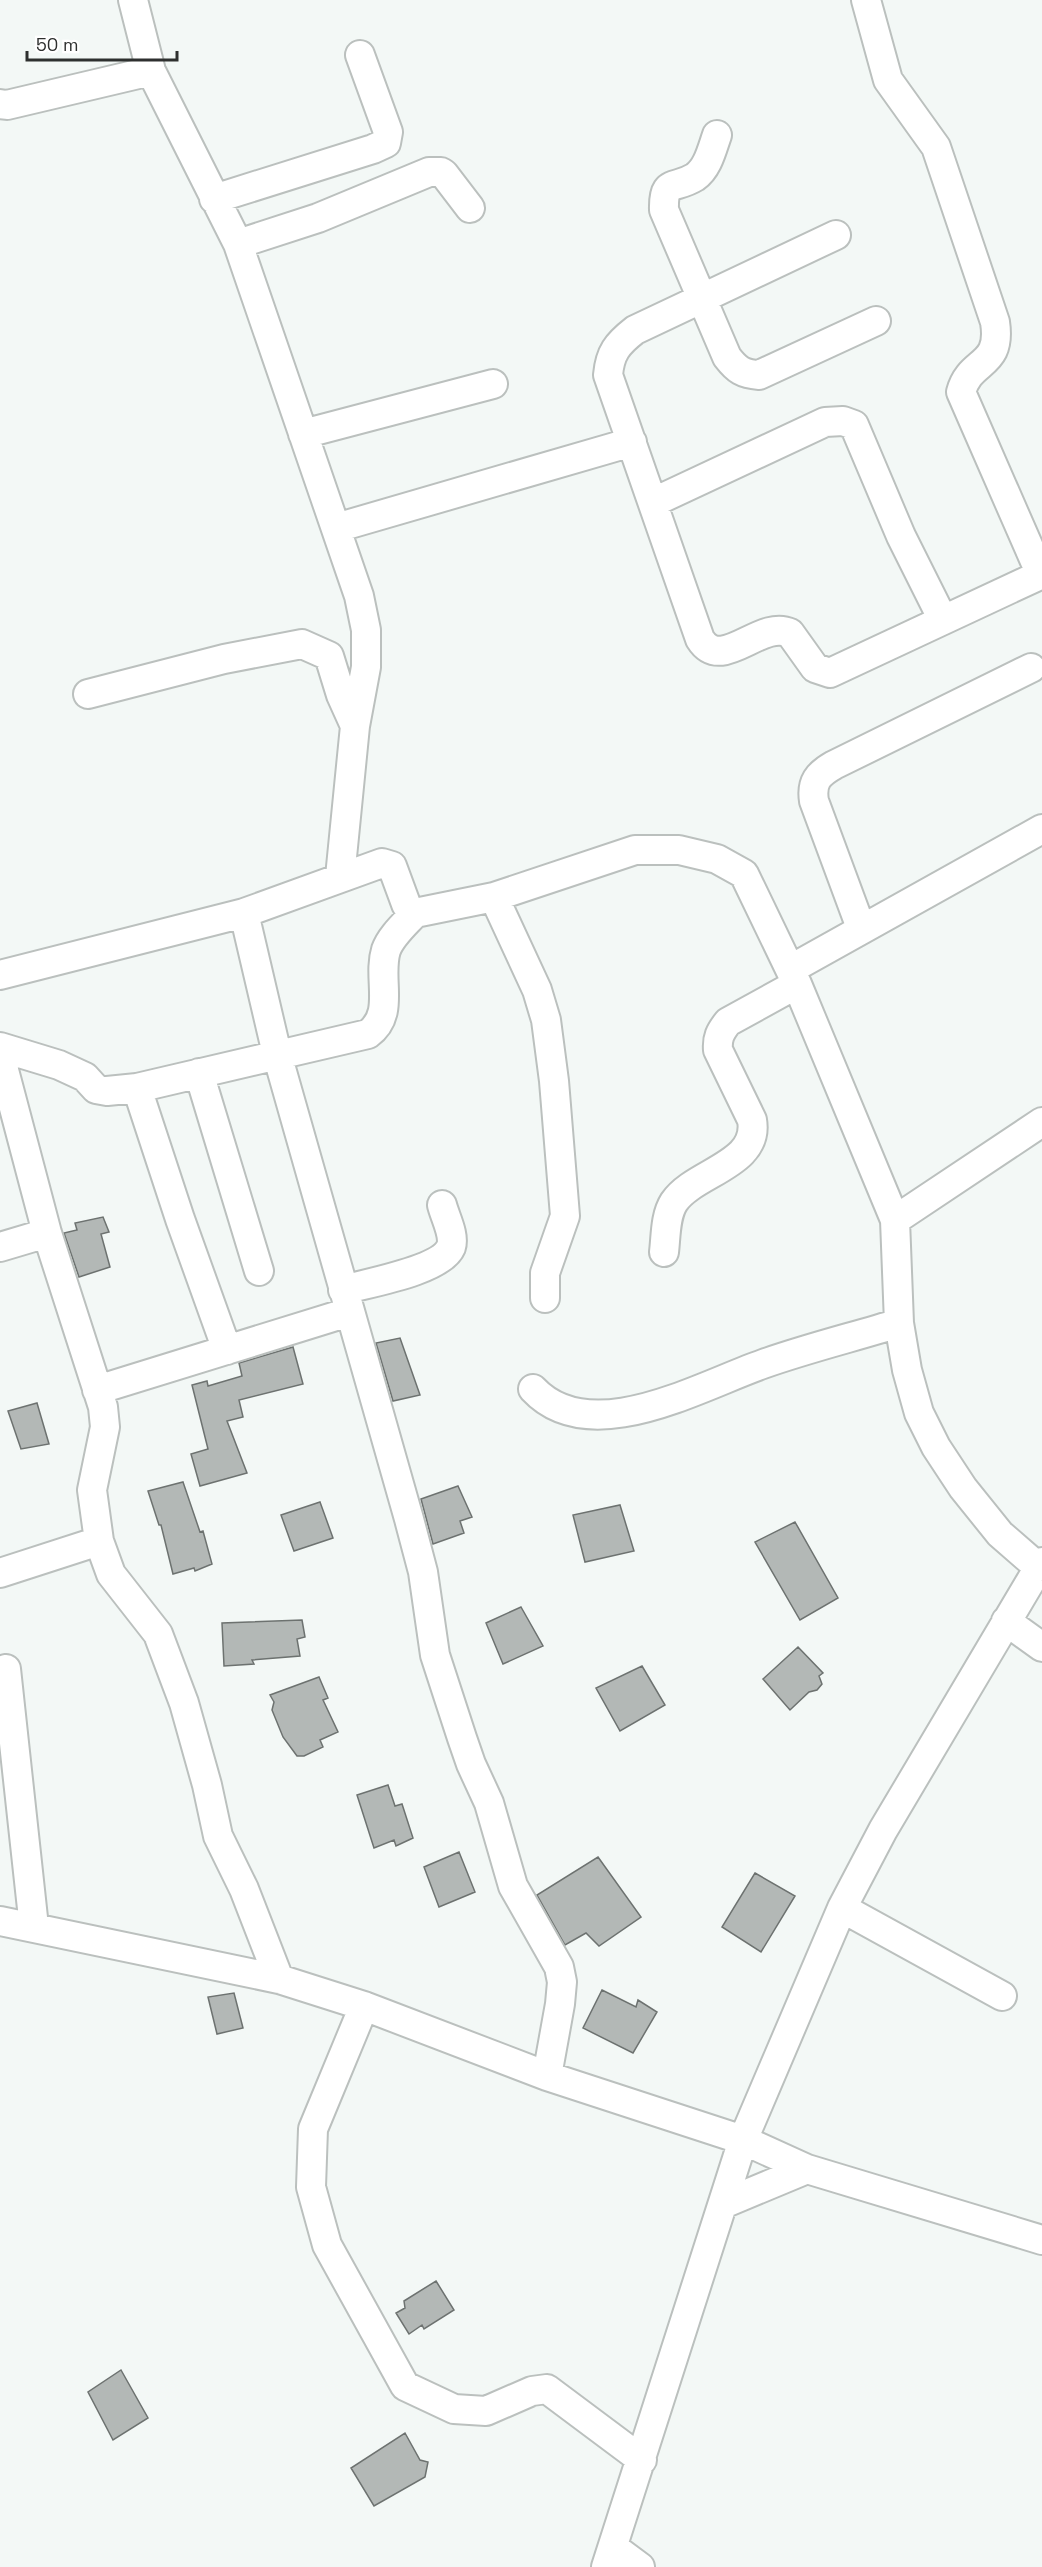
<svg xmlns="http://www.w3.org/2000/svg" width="1042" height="2567" viewBox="0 0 1042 2567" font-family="'Space Grotesk',sans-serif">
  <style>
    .building { fill: #b3b8b6; stroke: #6d7270; stroke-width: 1.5 }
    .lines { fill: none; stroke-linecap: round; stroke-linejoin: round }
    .minor-casing { stroke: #bbc0be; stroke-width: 32 }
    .minor { stroke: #fff; stroke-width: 28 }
  </style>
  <rect width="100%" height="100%" fill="#f3f8f6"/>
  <!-- building -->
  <path class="building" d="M103 1217 109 1232 101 1234 110 1267 79 1277 64 1233 77 1230 75 1223Z
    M400 1338 420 1395 393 1401 376 1343Z
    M293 1347 303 1384 239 1400 243 1417 227 1421 247 1473 200 1486 191 1454 208 1449 192 1385 207 1381 208 1386 242 1376 239 1363Z
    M37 1403 49 1444 21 1449 8 1411Z
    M183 1482 200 1532 203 1531 212 1564 195 1571 194 1568 173 1574 161 1525H159L148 1491Z
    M458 1486 472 1517 460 1521 464 1533 433 1544 421 1499Z
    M320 1502 333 1538 294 1551 281 1515Z
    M620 1505 634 1551 585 1562 573 1515Z
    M795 1522 838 1598 800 1620 755 1542Z
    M521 1607 543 1646 503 1664 486 1623Z
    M302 1620 305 1637 297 1639 300 1656 252 1660 254 1664 224 1666 222 1623Z
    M798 1647 823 1673 819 1676 822 1684 817 1690 809 1692 790 1710 763 1679Z
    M642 1666 665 1705 620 1731 596 1688Z
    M319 1677 328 1698 323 1700 338 1732 320 1740 323 1747 304 1756H297L283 1737 272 1710 274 1702 270 1695Z
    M388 1785 395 1806 402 1804 413 1838 396 1846 394 1840 374 1848 357 1795Z
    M459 1852 475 1892 439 1907 424 1867Z
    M598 1857 641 1917 599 1946 586 1933 565 1945 537 1895Z
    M755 1873 795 1896 761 1952 722 1927Z
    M602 1990 636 2007 638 2000 657 2012 633 2053 583 2028Z
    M234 1993 243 2028 217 2034 208 1997Z
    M436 2281 454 2310 424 2329 422 2325 409 2334 396 2313 405 2308 404 2301Z
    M121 2370 148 2418 113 2440 88 2392Z
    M405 2433 420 2460 428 2462 425 2477 374 2506 351 2468Z"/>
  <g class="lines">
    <!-- minor casing -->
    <g class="minor-casing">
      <path id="minor" d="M133 0 151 71 238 244 359 596 366 630V667L355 726 340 877
        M866 0 888 80 936 147 995 322C1002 368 970 358 961 392L1041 575
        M0 104 7 105 151 71
        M717 135C712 149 708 168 695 177 674 190 663 178 664 210L727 357C737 370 743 374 759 375L876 321
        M214 199 373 149 386 143 388 132 360 55
        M836 235 635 330C617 344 610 353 608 375L700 639C722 674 760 619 790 633L815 668 830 673 1042 574
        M238 244 318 218 429 172H441L444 174 470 208
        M303 434 493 384
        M654 502 825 422 843 421 854 425 901 536 943 620
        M336 528 632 442
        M88 694 224 659 302 644 329 656 341 695 355 726
        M494 897 537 990 546 1020 554 1081 565 1216 545 1273V1298
        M244 913 277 1054 409 1519 423 1572 435 1655 462 1738 471 1764 489 1803 513 1886 559 1967 562 1982 560 2004 547 2076
        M861 928 814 801C811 782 818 774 834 765L1031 668
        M791 969 1042 829
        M0 975 244 913 382 863 392 866 406 904 409 909 415 913 494 897 635 850H679L717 859 744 874 797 984 895 1220 899 1323 907 1370 919 1413 936 1447 963 1488 1000 1534 1038 1567
        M0 1047 59 1065 85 1077 96 1089 107 1091 137 1088 368 1034C396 1014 377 979 386 950 391 936 405 924 415 913
        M0 1055 47 1233 103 1407 105 1427 92 1490 99 1541 111 1574 158 1634 184 1703 207 1785 218 1836 244 1889 279 1979
        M199 1073 259 1271
        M137 1088 180 1219 227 1350
        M895 1220 1042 1122
        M0 1247 47 1233
        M664 1252C666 1236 665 1216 674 1202 694 1172 760 1165 752 1120L718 1050C717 1038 720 1032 728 1022L797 984
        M343 1290C367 1283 441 1271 451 1247 455 1235 445 1217 442 1205
        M533 1389C590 1450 700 1386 763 1364 808 1348 854 1337 899 1323
        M97 1390 349 1312
        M0 1573 99 1541
        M1006 1621 1042 1647
        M6 1669 34 1927
        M842 1908 1002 1996
        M0 1921 279 1979 364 2006 547 2076 743 2140 807 2169 1042 2240
        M364 2006 313 2129 311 2187 327 2245 405 2386 454 2409 486 2411 532 2391 547 2389 642 2460
        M723 2204 807 2169
        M613 2547 640 2567
        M606 2567 743 2140 842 1908 883 1830 1042 1562"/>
    </g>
    <!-- minor -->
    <use href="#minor" class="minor"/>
  </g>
  <!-- scale -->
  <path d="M27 51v9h150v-9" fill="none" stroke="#2e302f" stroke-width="3"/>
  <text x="36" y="51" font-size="18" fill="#2e302f" stroke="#ffffff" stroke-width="4.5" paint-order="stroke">50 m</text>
</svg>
